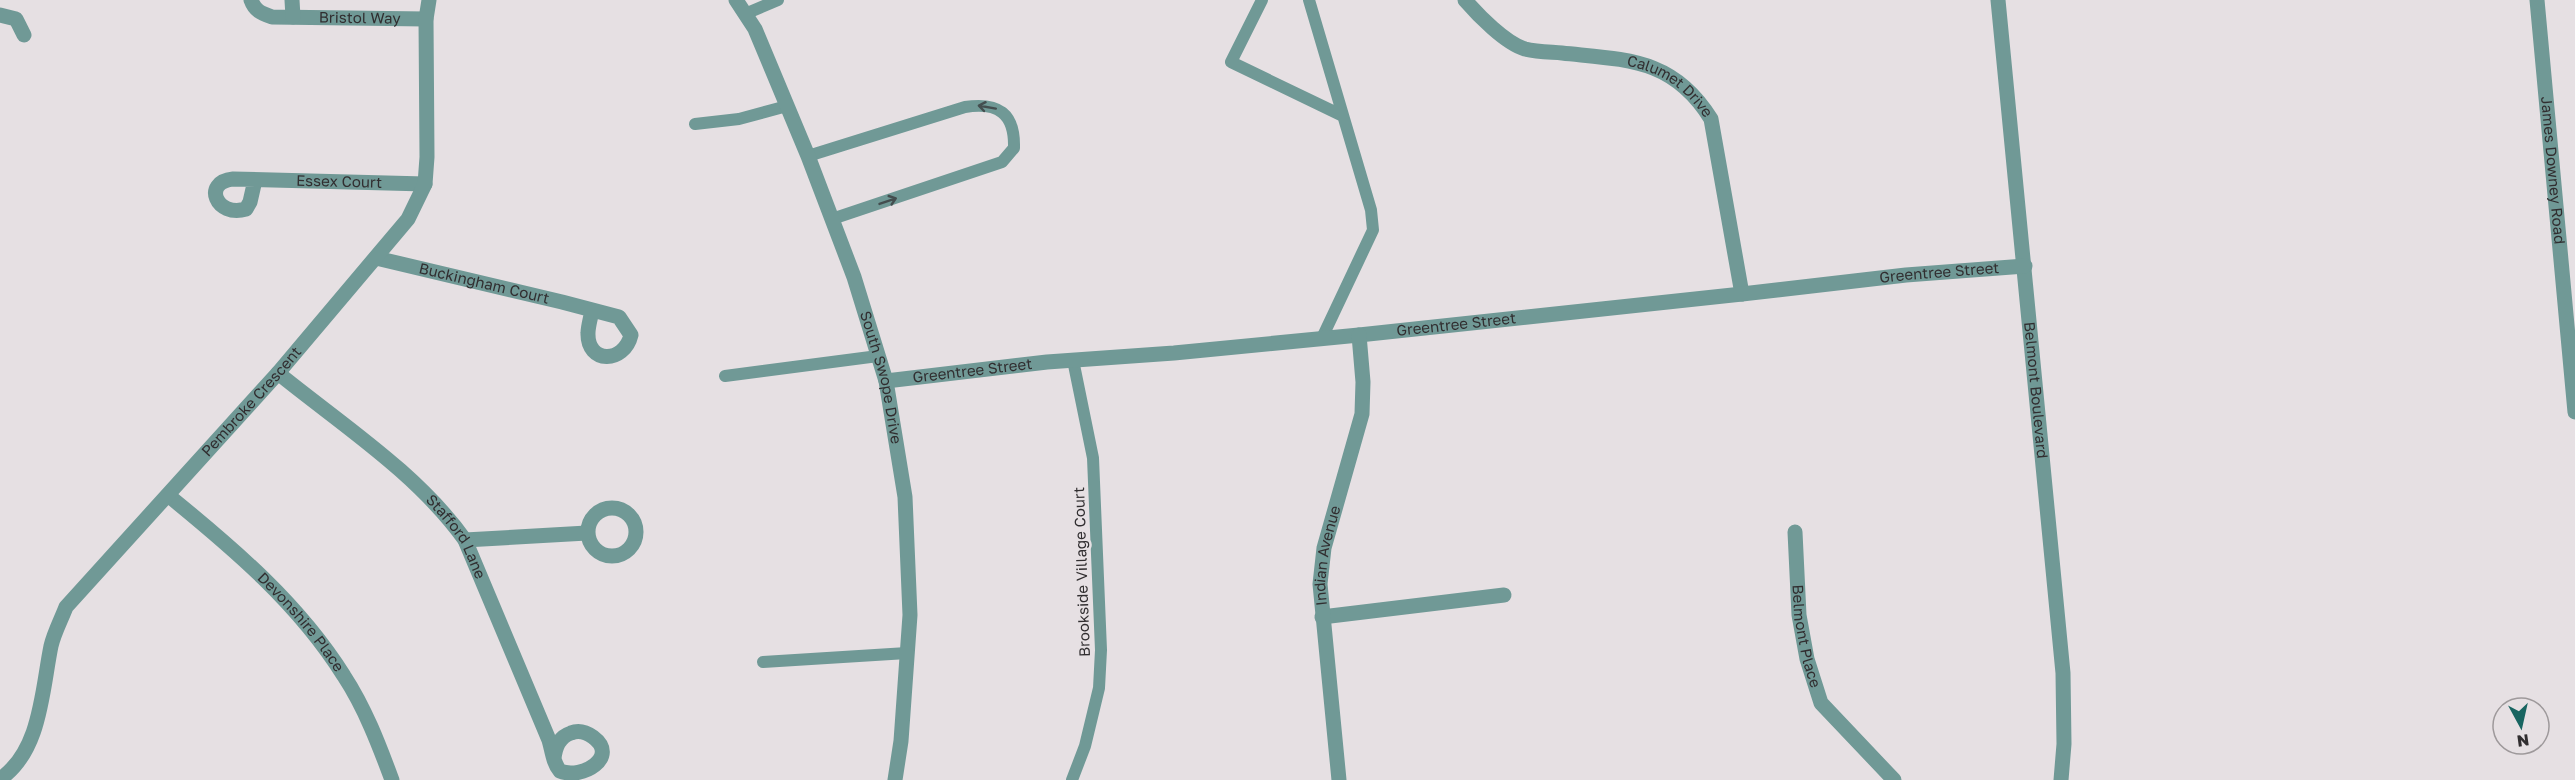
<svg xmlns="http://www.w3.org/2000/svg" width="2575" height="780" viewBox="0 0 2575 780" font-family="'Golos Text',sans-serif">
  <style>
    .lines { fill: none; stroke-linecap: round; stroke-linejoin: round }
    .service { stroke: #709996; stroke-width: 12 }
    .minor { stroke: #709996; stroke-width: 15 }
    .oneway { stroke: #444e4f }
    .labels { text-anchor: middle; stroke-width: 5; stroke-linejoin: round; paint-order: stroke }
    .street-label { font-size: 15px; fill: #312e30; stroke: #e6e0e3 }
  </style>
  <rect width="100%" height="100%" fill="#e6e0e3"/>
  <g class="lines">
    <!-- service -->
    <path class="service" d="M1262 0 1231 62 1343 116
      M1309 0 1371 210 1373 230 1322 338
      M745 14 778 0
      M695 124 739 119 787 106
      M808 156 965 107C998 102 1015 113 1014 148L1002 162 832 219
      M725 376 878 356
      M763 662 907 653
      M1072 780 1085 746 1099 688 1101 650 1093 458 1073 360"/>
    <!-- minor -->
    <g class="minor">
      <path id="s1" d="M251 0C255 11 261 13 272 17L426 19"/>
      <path d="M292 0 293 17"/>
      <path id="s2" d="M736 0 755 29 808 156 854 277 886 381 905 497 910 615 901 741 895 780"/>
      <path id="s3" d="M1465 0C1478 15 1505 43 1525 49 1537 52 1551 52 1562 53 1627 60 1673 58 1711 119L1742 294"/>
      <path id="s4" d="M1998 0 2063 673 2064 744 2061 780"/>
      <path id="s5" d="M2537 0 2575 412"/>
      <path d="M0 15 16 19 24 35"/>
      <path id="s6" d="M255 180 250 202 246 209C216 218 202 182 233 179L425 184"/>
      <path id="s7" d="M376 258 562 302 619 317 631 335C624 364 587 364 588 333 588 326 591 317 592 310"/>
      <path id="s8" d="M278 373C342 425 417 473 465 540L549 740C552 750 553 763 560 771 582 780 620 757 593 737 586 732 578 730 571 733 559 737 555 747 554 759"/>
      <path id="s9" d="M886 381 1047 362 1174 353 1359 335 1742 294 1906 275 2025 266"/>
      <path id="s10" d="M169 496C234 549 299 604 344 676 365 708 379 745 392 780"/>
      <circle cx="612" cy="532" r="24"/>
      <path id="s11" d="M1795 532 1799 615 1807 659 1821 703 1894 780"/>
      <path d="M465 540 587 533"/>
      <path d="M1322 617 1504 595"/>
      <path id="s12" d="M0 779C41 751 42 690 51 646 54 633 61 620 66 607L278 373 408 219 425 184 427 157 426 19 429 0"/>
      <path id="s13" d="M1339 780 1320 584 1324 548 1362 414 1363 382 1359 335"/>
    </g>
  </g>
  <!-- one-way arrows -->
  <defs><path id="oneway-shaft" d="M-6 0H5M1.5-3L5.5 0L1.5 3" fill="none" stroke-width="1.6" stroke-linecap="round" stroke-linejoin="round" transform="scale(1.5)"/></defs>
  <g class="oneway">
    <use href="#oneway-shaft" transform="translate(987 107) rotate(-170)"/>
    <use href="#oneway-shaft" transform="translate(888 201) rotate(-19)"/>
  </g>
  <g class="labels">
    <!-- street labels -->
    <g class="street-label">
      <text dy="5" stroke="none"><textPath href="#s1" startOffset="116">Bristol Way</textPath></text>
      <text dy="5" stroke="none"><textPath href="#s3" startOffset="232">Calumet Drive</textPath></text>
      <text dy="5" stroke="none"><textPath href="#s5" startOffset="171">James Downey Road</textPath></text>
      <text dy="5" stroke="none"><textPath href="#s6" startOffset="201">Essex Court</textPath></text>
      <text dy="5" stroke="none"><textPath href="#s9" startOffset="1059">Greentree Street</textPath></text>
      <text dy="5" stroke="none"><textPath href="#s7" startOffset="111">Buckingham Court</textPath></text>
      <text dy="5" stroke="none"><textPath href="#s9" startOffset="573">Greentree Street</textPath></text>
      <text dy="5" stroke="none"><textPath href="#s9" startOffset="87">Greentree Street</textPath></text>
      <text dy="5" stroke="none"><textPath href="#s2" startOffset="406">South Swope Drive</textPath></text>
      <text dy="5" stroke="none"><textPath href="#s4" startOffset="392">Belmont Boulevard</textPath></text>
      <text dy="5" stroke="none"><textPath href="#s12" startOffset="465">Pembroke Crescent</textPath></text>
      <text dy="5" stroke="none"><textPath href="#s8" startOffset="244">Stafford Lane</textPath></text>
      <text dy="5" stroke="none"><textPath href="#s13" startOffset="226">Indian Avenue</textPath></text>
      <text transform="translate(1082 572) rotate(-92)" y="5">Brookside Village Court</text>
      <text dy="5" stroke="none"><textPath href="#s10" startOffset="183">Devonshire Place</textPath></text>
      <text dy="5" stroke="none"><textPath href="#s11" startOffset="105">Belmont Place</textPath></text>
    </g>
  </g>
  <!-- north arrow -->
  <g transform="translate(2521 726) rotate(172)"><circle r="28" fill="#e6e0e3" stroke="#9e999b" stroke-width="1.5"/>
  <path d="M0-4.5L10 22L0 15L-10 22Z" fill="#186561"/>
  <text y="-9" font-size="16" font-weight="bold" text-anchor="middle" fill="#312e30">N</text>
  </g>
</svg>
